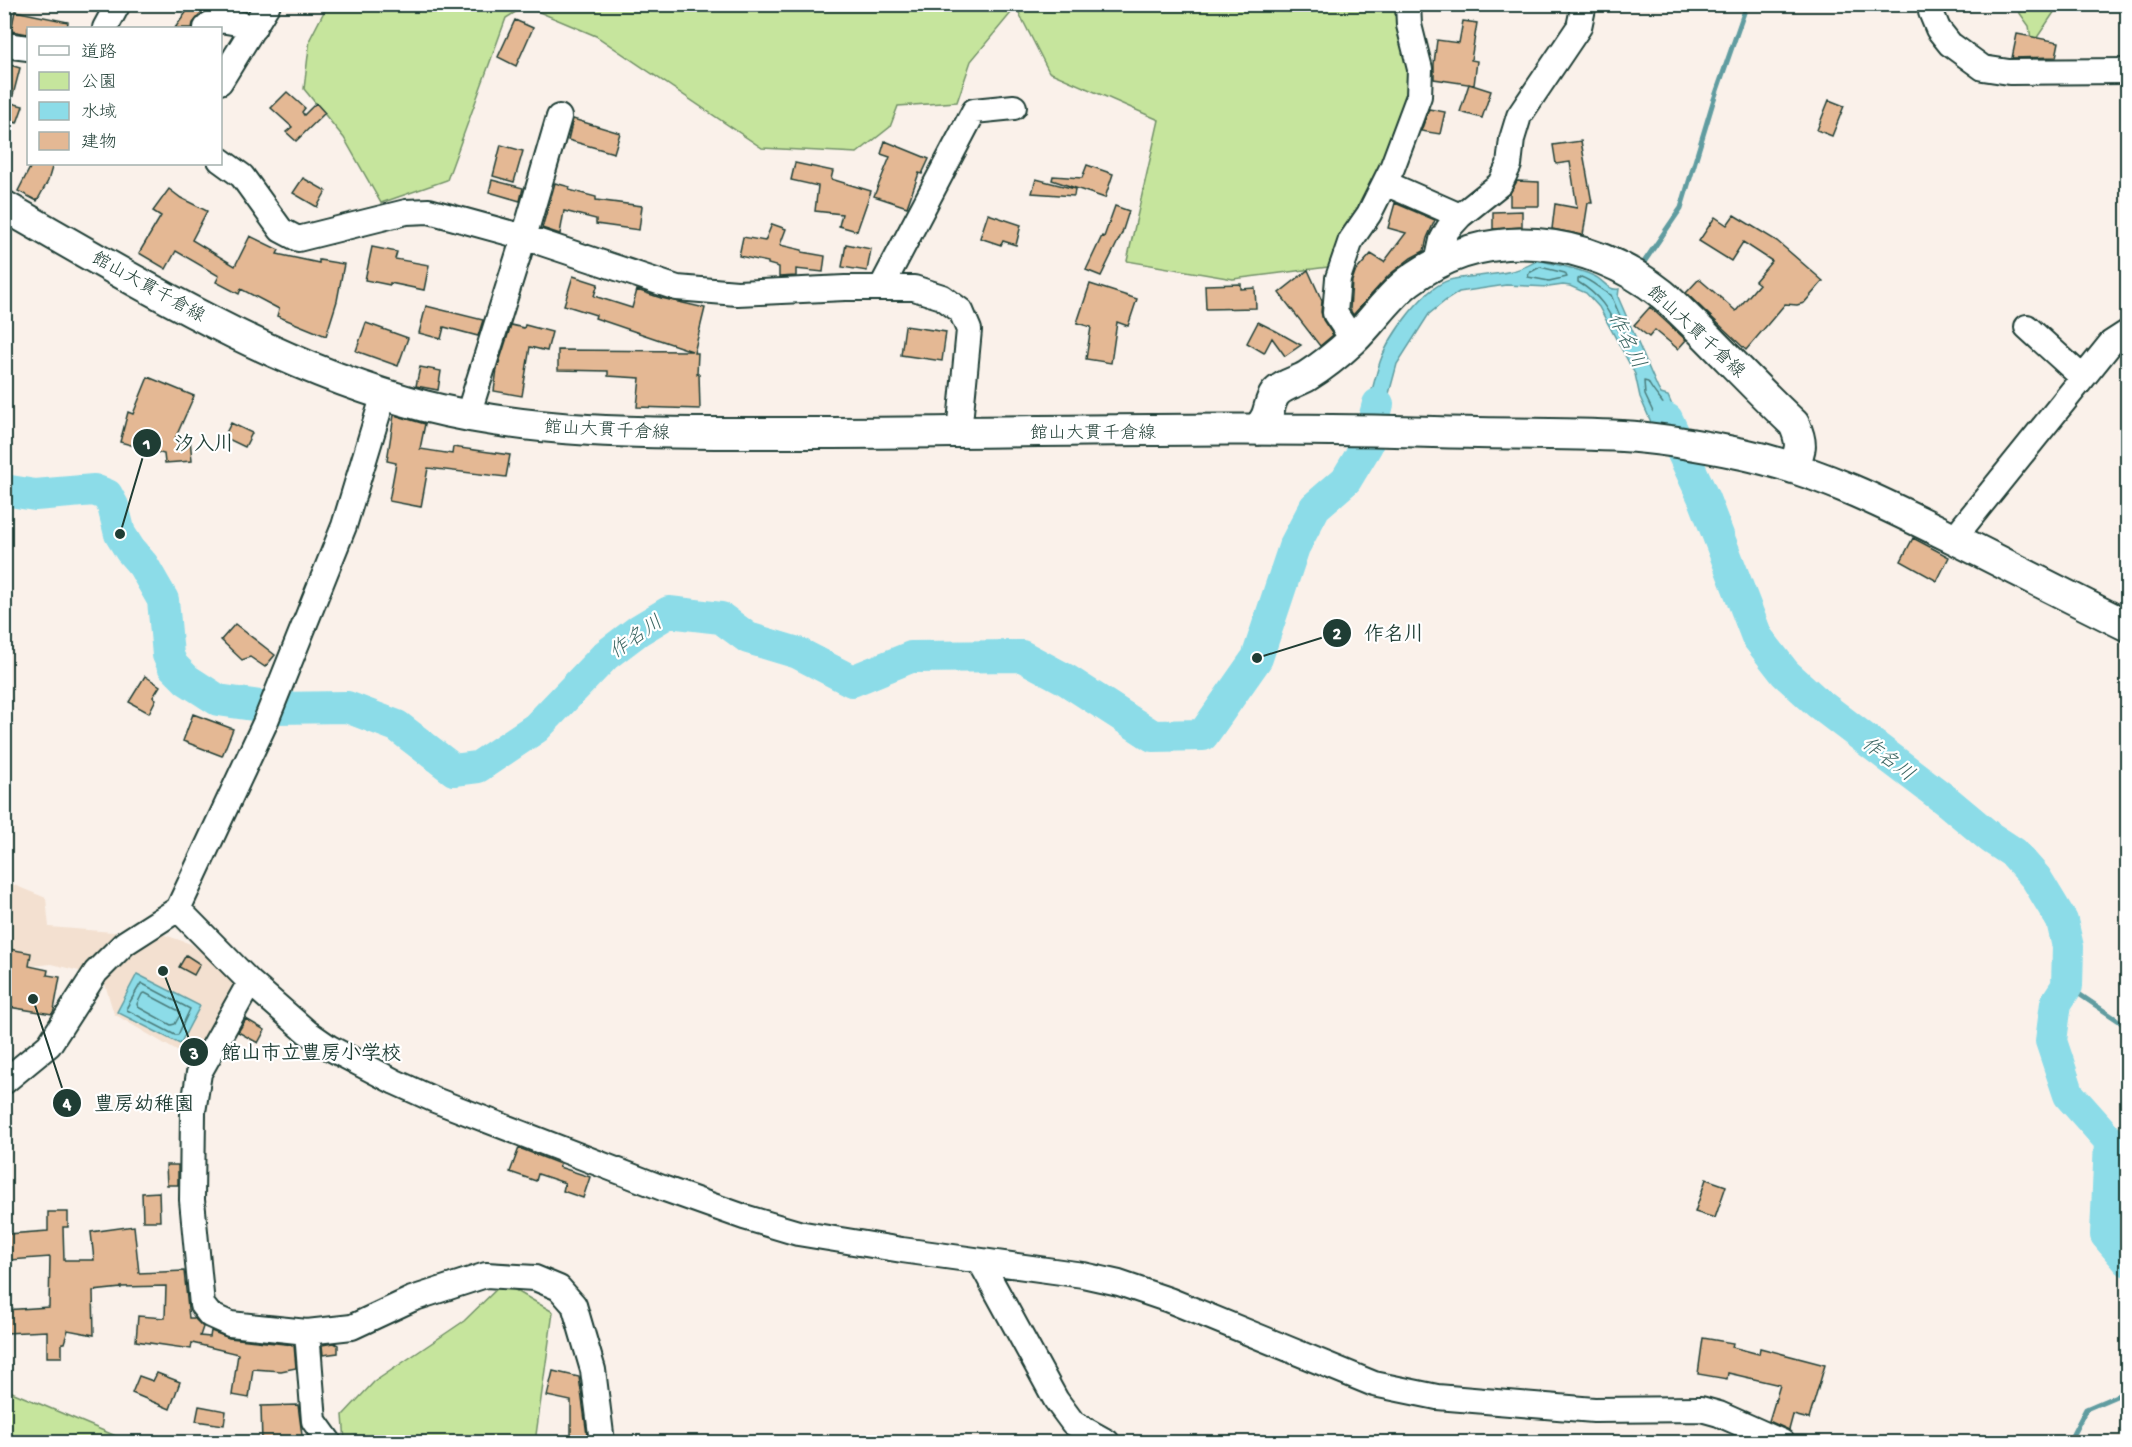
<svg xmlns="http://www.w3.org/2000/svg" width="2132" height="1447" viewBox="0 0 2132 1447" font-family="'Gochi Hand','Klee One',sans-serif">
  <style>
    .built { fill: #f3e0d0 }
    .green { fill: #c6e59d; stroke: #729168; stroke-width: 1.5 }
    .water { fill: #8cdce8; stroke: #609ca0; stroke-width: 1.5 }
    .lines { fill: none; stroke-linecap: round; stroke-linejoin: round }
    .shore { stroke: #4b7d7c; stroke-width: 1.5 }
    .stream { stroke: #609ca0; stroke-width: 5 }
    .river { stroke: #8cdce8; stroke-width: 32 }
    .building { fill: #e4b894; stroke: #1f3d34; stroke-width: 1.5 }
    .minor-casing { stroke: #1f3d34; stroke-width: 28 }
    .major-casing { stroke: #1f3d34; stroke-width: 34 }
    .minor { stroke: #fff; stroke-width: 24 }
    .major { stroke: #fff; stroke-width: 30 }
    .labels { text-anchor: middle; stroke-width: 4.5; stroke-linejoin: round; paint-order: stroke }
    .street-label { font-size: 18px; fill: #1f3d34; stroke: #fff }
    .water-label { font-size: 20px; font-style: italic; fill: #3a6561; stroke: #fff }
    .leader { fill: none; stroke: #1f3d34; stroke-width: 2 }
    .callout-dot { fill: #1f3d34; stroke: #fff; stroke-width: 2 }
    .mark-label { font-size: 18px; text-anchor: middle; font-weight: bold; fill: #fff }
    .callout-label { font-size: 20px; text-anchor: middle; font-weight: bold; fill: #1f3d34; stroke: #fff; stroke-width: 4.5; stroke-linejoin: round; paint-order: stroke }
  </style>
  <rect width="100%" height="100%" fill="#faf1ea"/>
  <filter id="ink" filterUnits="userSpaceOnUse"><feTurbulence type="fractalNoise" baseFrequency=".0167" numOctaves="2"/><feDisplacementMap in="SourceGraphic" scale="12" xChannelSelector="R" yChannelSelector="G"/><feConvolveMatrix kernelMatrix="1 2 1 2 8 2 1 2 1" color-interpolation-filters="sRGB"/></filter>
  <g filter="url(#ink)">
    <!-- built -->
    <path class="built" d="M4 881 46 898 49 927 126 933 145 940 162 934 191 944 221 968 238 984 192 1060 114 1014 98 961 87 973 52 964 31 966 29 970 15 968 10 992 5 991Z"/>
    <!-- green -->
    <path class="green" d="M328 4 1400 5 1417 74 1380 181 1328 267 1233 279 1127 261 1159 120 1049 72 1016 7 971 61 957 102 898 106 890 127 857 153 762 148 596 36 525 6 506 18 447 180 381 203 344 138 304 89 310 39Z
      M2014 5H2059L2032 45 2029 26Z
      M503 1283 553 1312 535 1442H345L343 1415 374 1382 464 1321Z
      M5 1387 14 1393 130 1442H5Z"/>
    <!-- water -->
    <path class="water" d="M1538 260C1556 265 1577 268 1594 276 1604 280 1607 291 1619 289L1618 297 1658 389 1661 394 1668 396 1681 426 1651 422 1640 397 1635 374 1599 307 1586 293 1570 286 1563 285 1549 287 1506 285 1459 292 1445 301 1429 314 1397 364 1383 416 1364 415C1371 398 1374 380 1380 362 1389 336 1426 283 1454 279 1483 274 1514 276 1538 260Z
      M137 974 200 1006 180 1044 117 1012Z"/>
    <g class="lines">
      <!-- shore -->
      <path class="shore" d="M1540 267 1565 273 1567 277 1549 281 1528 277 1529 273Z
        M1581 277C1595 282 1599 290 1611 295L1626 330 1625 333H1620C1608 310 1601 296 1578 282V279Z
        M1644 381 1648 382C1655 396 1663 400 1669 414L1668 418 1655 416 1645 395Z
        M141 983 190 1009 178 1035H175L127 1010V1007Z
        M145 993 179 1011 180 1015 175 1024 171 1025 138 1007 137 1004 142 994Z"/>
      <!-- stream -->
      <path class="stream" d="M1640 268 1681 208 1713 102 1747 4
        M2067 986 2128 1027
        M2069 1442 2086 1409 2128 1391"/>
      <!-- river -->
      <path class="river" d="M1667 419 1704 499 1757 637 1785 673 1818 703 1948 802 1991 838 2014 853 2036 878 2062 921 2068 947 2067 986 2056 1003 2051 1041 2069 1095 2110 1141 2106 1235 2128 1261
        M4 490 35 495 94 490 107 495 113 506 120 534 130 550 143 565 163 600 168 655 173 666 187 680 218 700 275 708 347 707 397 726 454 770 478 767 536 728 606 655 639 630 669 612 721 618 748 638 798 653 852 681 911 657 1022 656 1065 679 1153 736 1203 735 1257 658 1294 547 1315 507 1346 480 1367 445 1378 404"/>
    </g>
    <!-- building -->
    <path class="building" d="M192 4H205L203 12 193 23 192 28H175Z
      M15 11 68 22 67 28H28V34L11 31Z
      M515 20 533 28 516 66 498 57Z
      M1463 21 1477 23 1471 60 1477 61 1474 85 1434 79V64L1437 40 1459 43Z
      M2017 34 2059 42 2056 57 2012 58Z
      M4 63 20 68 11 103 23 106 17 123 4 119Z
      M1469 84 1491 91 1482 118 1460 112Z
      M287 92 305 108 302 112 304 115 316 103 325 113 296 141 286 132 292 127 271 108Z
      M1829 100 1844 106 1832 136 1817 130Z
      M1429 109 1445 112 1440 134 1421 131Z
      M573 119 620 133 614 153 568 140Z
      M885 141 929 159 922 174 919 173 907 207 874 196 890 157 881 154Z
      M1581 141 1592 203H1588L1583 235 1552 229 1555 204 1577 208 1570 162 1556 164 1553 145Z
      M501 145 523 151 514 182 493 176Z
      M795 163 833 171 831 179 871 191 857 231 839 226 842 214 815 211 818 186 791 180Z
      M32 164H53L48 181 37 201 18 191Z
      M1087 165 1113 174 1105 198 1052 180 1053 176 1082 178Z
      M303 178 326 191 317 207 293 193Z
      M1036 179 1075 189 1074 196 1032 193Z
      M492 180 523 188 520 201 489 192Z
      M1517 181 1539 182V206H1510V193Z
      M555 183 570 187 569 190 596 197V200L642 206 639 230 596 224V219L564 211 560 234 542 228Z
      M169 189 181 198 207 211 192 240 235 266 250 236 279 250 277 254 319 263V260L344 264 337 301 326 336 277 316 279 309 241 289 239 294 216 282 219 276 176 251 166 269 139 253 161 216 153 211Z
      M1395 203 1435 220 1427 238 1424 251 1411 258 1389 275 1353 315 1350 309 1352 281 1355 272 1371 254 1384 262 1406 233 1388 228Z
      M1115 206 1129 211 1122 233 1101 276 1086 270 1102 236 1104 237Z
      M1522 211V227L1493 229V212Z
      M988 214 1021 225 1016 245 1003 241 1001 245 980 238Z
      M1734 215 1777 241 1823 281 1804 303 1797 305 1785 304 1746 350 1686 293 1699 279 1736 311 1759 284 1755 281 1772 261 1743 242 1731 261 1699 241 1715 217 1727 225Z
      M772 224 786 229 780 245 802 250V252L825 256 823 272 796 269V276L779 277V267L768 264V262L739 256 743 237 765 241Z
      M846 244 871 249 867 271 842 267Z
      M372 247 397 252 395 259 429 265 424 290 390 283V285L365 280Z
      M1308 270 1322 301 1321 312 1323 320 1333 335 1320 346 1279 293Z
      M573 276 598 284 594 296 632 308 637 290 661 298 705 308 694 353H698L697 374H699L700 409 637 407 640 378 608 376V371L558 370V350L692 351 595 318 596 315 564 305Z
      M1090 284 1137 299 1128 326 1117 322 1111 363 1086 359 1091 327 1077 323Z
      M1241 284V289L1255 288 1256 308 1206 309 1205 285Z
      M426 306 483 320 478 336 444 327 441 339 419 333Z
      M1650 307 1686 340 1678 349 1655 330 1649 337 1634 325Z
      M1258 322 1276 331 1301 345 1285 356 1272 338 1264 353 1247 343Z
      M366 323 408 338 398 366 356 351Z
      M511 325 524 328 525 325 552 332 547 351 530 347 522 396 494 391 497 369Z
      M905 326 946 332 942 361 901 355Z
      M420 367 441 371 438 390 416 386Z
      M148 377 194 396 175 439 190 438 192 461 165 463 164 454 120 442 128 412 133 414Z
      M394 415 425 424 420 449 452 454 453 447 510 455 506 477 428 468 421 507 389 501 396 463 387 461Z
      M231 423 252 433 245 447 224 437Z
      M1913 538 1949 557 1937 581 1901 561Z
      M235 624 275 655 265 667 250 657 242 660 221 640Z
      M145 676 160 686 153 697 156 699 149 713 129 702Z
      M193 714 233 729 222 756 183 741Z
      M4 948 31 953 29 966 48 970 47 975 60 977 54 1010 52 1014 9 1007 11 989 4 988Z
      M186 955 200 964 194 975 179 967Z
      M246 1019 265 1030 258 1043 238 1032Z
      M519 1148 560 1164 559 1167 590 1177 583 1198 563 1191 565 1183 538 1174 536 1181 510 1172Z
      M166 1165H178V1185H167Z
      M1706 1179 1726 1186 1715 1218 1695 1212Z
      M159 1192 160 1221H143L142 1193Z
      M48 1212H68V1227H63L64 1260H94L91 1232 134 1226 139 1273 184 1271 189 1318H194L203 1327 200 1336 210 1337 211 1331 229 1338 294 1345 296 1368 281 1371 253 1369 249 1398 232 1395 238 1354 192 1343 191 1349 136 1341 138 1316 165 1318 166 1286 121 1287V1288L93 1291 94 1335 68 1330 64 1343H62V1357H47V1331L6 1333 4 1310 49 1307 50 1257 10 1260 8 1234 48 1231Z
      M1703 1338 1733 1343 1732 1347 1759 1354 1760 1348 1825 1365 1809 1419 1793 1415 1789 1430 1769 1421 1780 1385 1728 1373 1727 1379 1698 1374Z
      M334 1343 338 1345V1353L323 1355 322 1345Z
      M553 1371 579 1377 587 1435 571 1436V1401L547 1396Z
      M157 1373 180 1382 170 1409 132 1393 139 1376 153 1381Z
      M298 1405 303 1443H262L261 1406Z
      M199 1406 226 1411 224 1425 196 1421Z"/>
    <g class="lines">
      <!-- minor casing -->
      <g class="minor-casing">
        <path id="minor" d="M1930 4 1931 12 1938 29 1950 44 1983 68 2009 72 2128 71
          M105 28 118 4
          M206 28C217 14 239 24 254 28
          M4 45 28 48
          M220 82 268 4
          M220 160 242 176 281 230 298 239 406 212 429 211 524 237 677 288 737 293 845 288H914L942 297 961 311 969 330 959 433
          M1385 183 1460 216
          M1437 263 1442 240 1448 229 1460 216 1500 184 1509 165 1512 139 1519 116 1579 27 1584 4
          M881 288 974 111 1014 107
          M2027 327 2083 378
          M1353 340 1335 313 1338 278 1351 240 1369 214 1392 168 1419 96 1420 69 1409 25 1408 4
          M468 415 524 237 559 117
          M1954 538 2111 343 2128 332
          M178 909 250 982 307 1032 330 1048 395 1082 435 1100 665 1189 744 1217 798 1233 902 1250 1083 1275 1119 1283 1169 1300 1374 1384 1437 1397 1594 1410 1701 1409 1719 1414 1782 1442
          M250 982 199 1073 193 1112 192 1200 202 1305 210 1315 230 1324 307 1332 352 1327 412 1299 486 1275 535 1278 559 1288 574 1305 593 1370 602 1442
          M4 1082 49 1045 96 972 125 943 178 909 265 723 344 526 384 394
          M980 1261 1056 1400 1073 1423 1107 1442
          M307 1332 314 1421 329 1442"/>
      </g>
      <!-- major casing -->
      <g class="major-casing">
        <path id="major" d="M4 206C138 282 274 367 424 406 546 437 675 433 800 433 1011 433 1223 426 1434 432 1496 434 1560 433 1622 436 1662 438 1704 446 1743 454 1820 471 1889 506 1959 541 2015 569 2071 598 2128 626
          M1258 430C1261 425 1265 420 1267 415 1270 407 1270 401 1275 394 1282 385 1297 382 1307 376 1323 366 1339 353 1353 340 1373 321 1388 297 1409 281 1486 223 1589 236 1662 294 1674 304 1686 317 1698 328 1730 360 1761 393 1794 424 1803 444 1801 449 1793 468"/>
      </g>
      <!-- minor -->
      <use href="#minor" class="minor"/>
      <!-- major -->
      <use href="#major" class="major"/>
    </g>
  </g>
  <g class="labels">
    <!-- street labels -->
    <g class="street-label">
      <text transform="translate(149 286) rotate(29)" y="6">館山大貫千倉線</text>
      <text transform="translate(1697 331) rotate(43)" y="6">館山大貫千倉線</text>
      <text transform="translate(607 429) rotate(3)" y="6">館山大貫千倉線</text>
      <text x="1093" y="438">館山大貫千倉線</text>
    </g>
    <!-- water labels -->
    <g class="water-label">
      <text transform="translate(1628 340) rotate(63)" y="7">作名川</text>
      <text transform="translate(635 636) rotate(-35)" y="7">作名川</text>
      <text transform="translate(1889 758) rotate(37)" y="7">作名川</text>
    </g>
  </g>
  <!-- callouts -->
  <path class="leader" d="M120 534L147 443M1257 658L1337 633M163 971L194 1052M33 999L67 1103"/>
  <g class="callout-dot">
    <circle cx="120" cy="534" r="6"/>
    <circle cx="1257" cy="658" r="6"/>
    <circle cx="163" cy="971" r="6"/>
    <circle cx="33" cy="999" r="6"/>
    <circle cx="147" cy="443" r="15"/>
    <circle cx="1337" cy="633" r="15"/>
    <circle cx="194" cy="1052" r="15"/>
    <circle cx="67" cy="1103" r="15"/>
  </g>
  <g class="mark-label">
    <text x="147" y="449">1</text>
    <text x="1337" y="639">2</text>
    <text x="194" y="1059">3</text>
    <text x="67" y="1109">4</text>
  </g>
  <g class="callout-label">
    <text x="204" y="450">汐入川</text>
    <text x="1394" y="640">作名川</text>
    <text x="311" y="1059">館山市立豊房小学校</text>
    <text x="144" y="1110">豊房幼稚園</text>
  </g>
  <!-- margin -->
  <rect width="2132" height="1447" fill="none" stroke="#fff" stroke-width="24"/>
  <rect x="12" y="12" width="2108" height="1423" fill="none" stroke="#1f3d34" stroke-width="2" filter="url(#ink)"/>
  <!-- legend -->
  <rect x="27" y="27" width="195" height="138" fill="#ffffff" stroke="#a5b1ae" stroke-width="1.5"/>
  <rect x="39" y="46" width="30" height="9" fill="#ffffff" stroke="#a5b1ae" stroke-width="1.5"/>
  <text x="81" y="57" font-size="18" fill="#1f3d34">道路</text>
  <rect x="39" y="72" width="30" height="18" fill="#c6e59d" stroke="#a5b1ae" stroke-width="1.5"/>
  <text x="81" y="87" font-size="18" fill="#1f3d34">公園</text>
  <rect x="39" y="102" width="30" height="18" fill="#8cdce8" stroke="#a5b1ae" stroke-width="1.5"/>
  <text x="81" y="117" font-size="18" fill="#1f3d34">水域</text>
  <rect x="39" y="132" width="30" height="18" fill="#e4b894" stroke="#a5b1ae" stroke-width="1.5"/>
  <text x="81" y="147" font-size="18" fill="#1f3d34">建物</text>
</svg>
